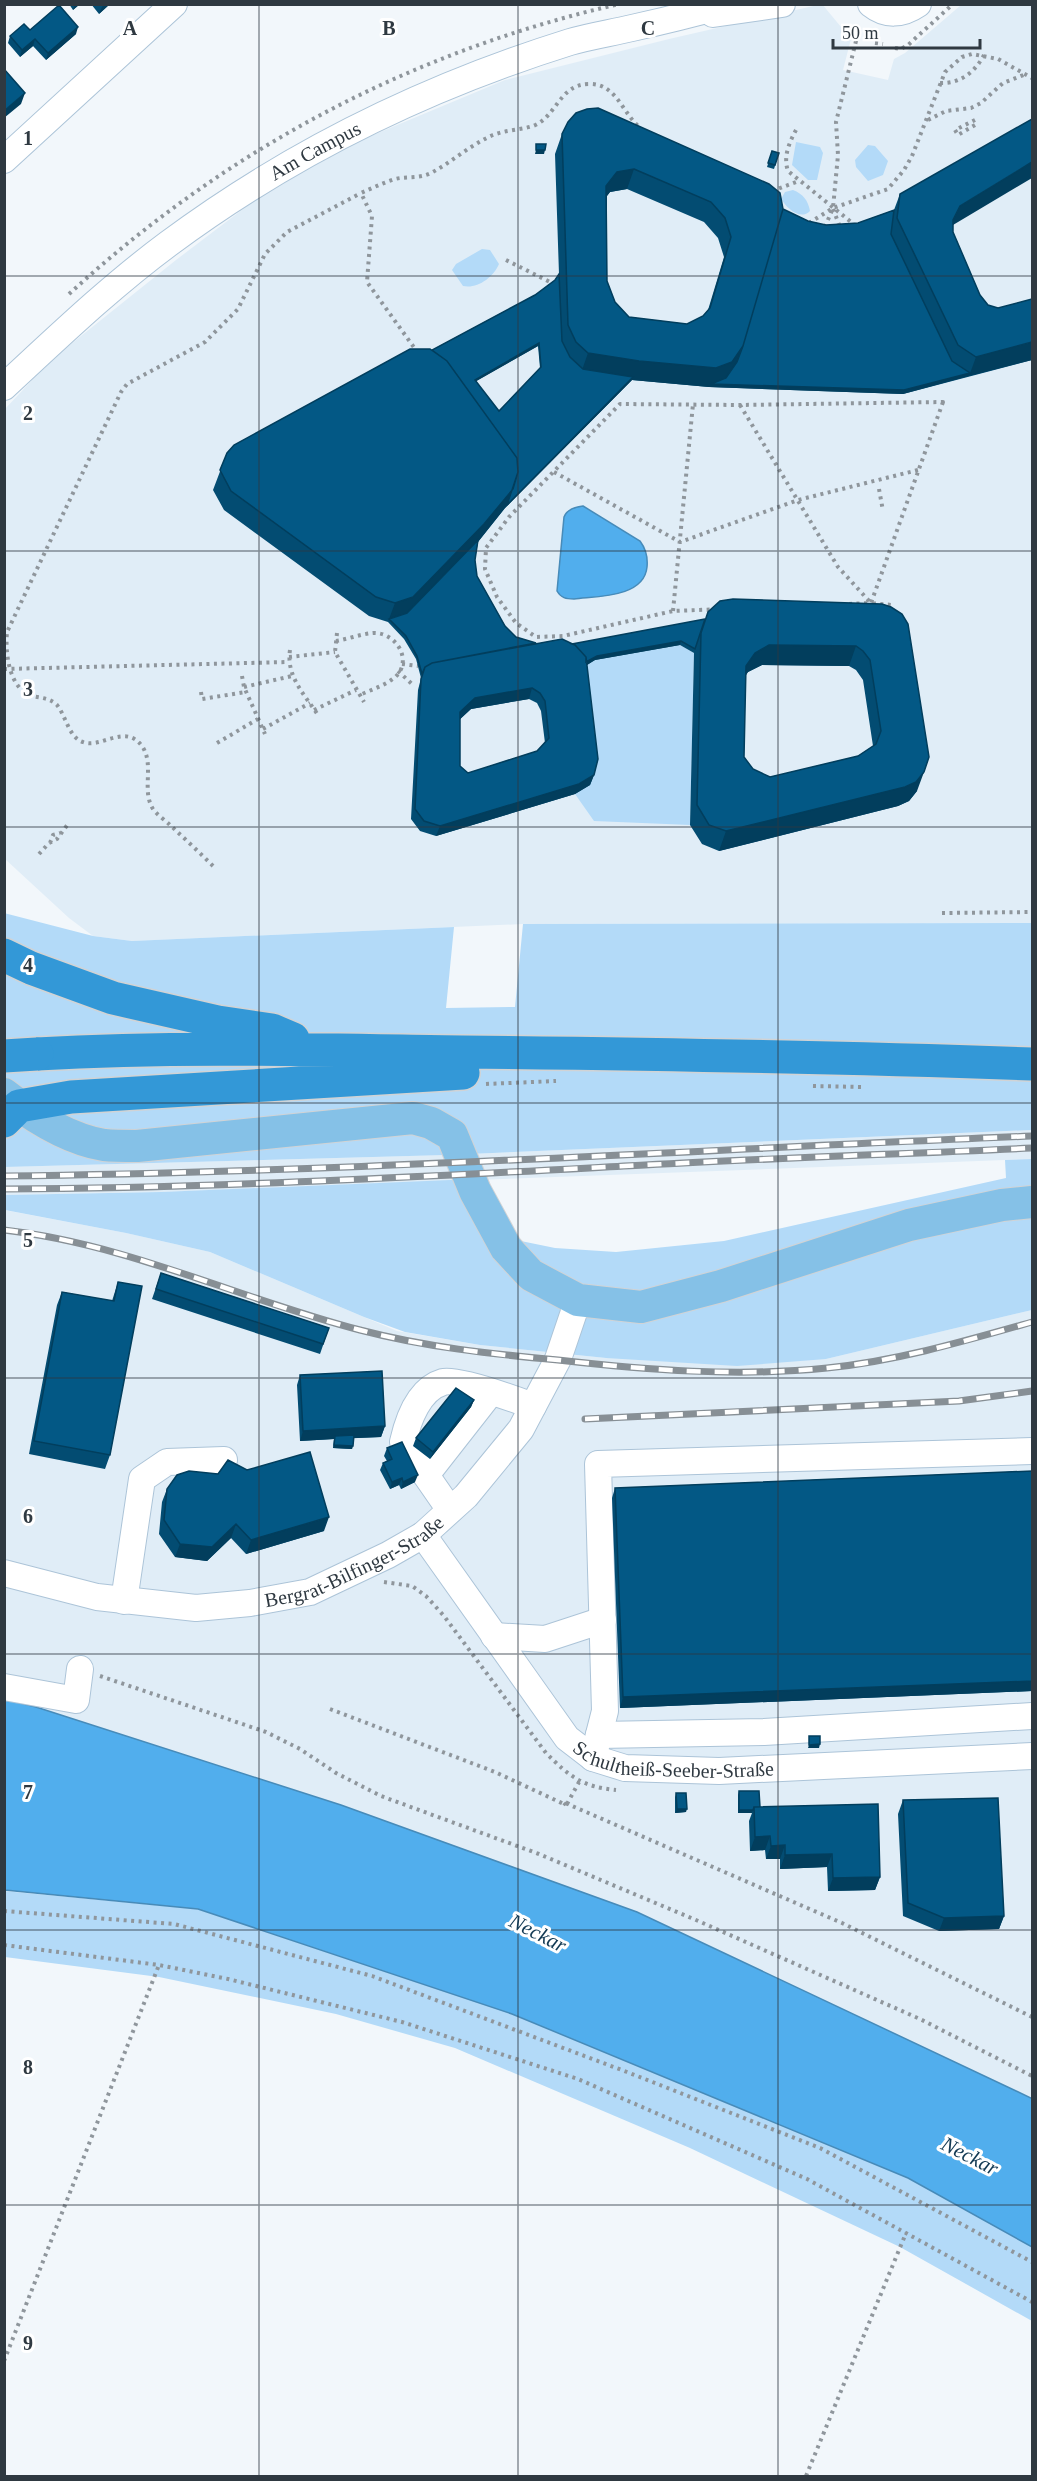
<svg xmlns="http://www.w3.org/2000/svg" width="1037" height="2481" viewBox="0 0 1037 2481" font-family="'Times New Roman',serif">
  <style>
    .built { fill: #e0edf7 }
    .green { fill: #b3daf8 }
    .water { fill: #51aeed; stroke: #478bb9; stroke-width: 1.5 }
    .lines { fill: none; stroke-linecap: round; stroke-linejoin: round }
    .minor-casing { stroke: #acc4d8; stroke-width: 28 }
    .major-casing { stroke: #d1d3d5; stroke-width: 34 }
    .highway-casing { stroke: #d1d3d5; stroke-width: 36 }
    .path { stroke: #8f969c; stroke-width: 4; stroke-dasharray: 3 4.5; stroke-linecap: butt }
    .minor { stroke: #fff; stroke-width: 26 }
    .major { stroke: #85c1e7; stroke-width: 32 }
    .highway { stroke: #3398d7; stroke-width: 33 }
    .rail-casing { stroke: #878f95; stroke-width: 7 }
    .rail { stroke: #fff; stroke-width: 4.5; stroke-dasharray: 14; stroke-linecap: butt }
    .highway-bridge-casing { stroke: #d1d3d5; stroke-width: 36; stroke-linecap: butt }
    .highway-bridge { stroke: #3398d7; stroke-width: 33 }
    .wall { fill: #034c72; fill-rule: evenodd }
    .shaded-wall { fill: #023e5d }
    .building { fill: #035885; stroke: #023e5d; stroke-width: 1.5; fill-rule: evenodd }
    .grid { fill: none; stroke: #2f3941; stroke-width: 1.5; stroke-opacity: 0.55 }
    .labels { text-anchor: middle; stroke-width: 6; stroke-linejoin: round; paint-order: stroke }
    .street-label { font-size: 20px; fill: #2f3941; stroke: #fff }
    .water-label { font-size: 21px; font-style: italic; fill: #133a54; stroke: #fff }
    .grid-label { font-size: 20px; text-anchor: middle; font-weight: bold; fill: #2f3941; stroke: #fff; stroke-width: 6; stroke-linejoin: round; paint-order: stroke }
  </style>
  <rect width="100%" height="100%" fill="#f2f7fb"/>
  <!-- built -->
  <path class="built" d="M822 4 851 39 843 70 888 80 894 59 905 53 961 5H1032V923L523 924 132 941 93 936 69 918 5 859 4 410 51 360 176 260 251 203 330 153 505 80 669 39Z
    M1032 1130V1159L161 1192 5 1195 4 1167 446 1155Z
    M4 1210 126 1233 210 1252 397 1331 480 1345 606 1358 826 1359 1032 1310 1031 2098 637 1912 341 1805 5 1699Z"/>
  <!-- green -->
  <path class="green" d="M796 142 820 147 823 153 817 180H808L792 165Z
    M868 145 875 146 888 161 883 175 868 181 856 167 855 160Z
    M793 190C803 194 808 200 810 211 800 221 787 208 781 199L785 192Z
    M482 249 490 250 499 264C493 278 477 289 463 286L452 270 456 264Z
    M680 645 694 653 690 825 594 821 575 794 590 785 582 668 595 660Z
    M4 913 93 936 132 941 454 927 446 1008 515 1007 523 924 1032 923V1130L446 1155 5 1167Z
    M1032 1159V1310L826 1359 737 1366 606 1358 480 1345 405 1332 364 1317 210 1252 126 1233 5 1210 4 1195 161 1192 474 1179 516 1240 555 1248 616 1252 724 1241 1006 1178 1005 1160Z
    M4 1891 198 1909 512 2014 908 2178 1032 2247V2321L900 2247 690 2148 455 2048 336 2014 159 1977 5 1957Z
    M1031 2001 1032 2002V2099L1031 2098Z"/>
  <!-- water -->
  <path class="water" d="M583 506 640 541C646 549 648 557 647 567 644 598 596 596 574 599 566 599 561 598 557 591L564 517C567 509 575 507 583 506Z
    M4 1699 36 1707 341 1805 637 1912 1031 2098 1032 2099V2247L908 2178 512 2014 198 1909 5 1890Z"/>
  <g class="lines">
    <!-- minor casing -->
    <g class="minor-casing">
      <g id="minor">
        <path d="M871 4C886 16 902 15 918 4"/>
        <path d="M713 14 782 4"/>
        <path d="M4 160 174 4"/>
        <path id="s1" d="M4 387C57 338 110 287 168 244 289 154 426 87 570 42 590 36 611 33 632 28 664 21 696 13 729 4"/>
        <path d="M426 1475 491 1392"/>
        <path d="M450 1510 403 1442C408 1420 419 1389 443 1382 457 1378 517 1400 533 1406"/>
        <path id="s2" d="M423 1535 567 1738 593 1758 625 1768 719 1771 1032 1756"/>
        <path id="s3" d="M4 1573 97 1597 196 1608 250 1603 310 1592 388 1555 423 1535 466 1496 521 1429 558 1359 578 1300"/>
        <path d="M124 1601 142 1479 167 1462 224 1460"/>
        <path d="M494 1636 545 1639 603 1620"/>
        <path d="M4 1687 76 1700 80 1669"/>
        <path d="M599 1735 764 1732 1032 1716"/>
        <path d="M593 1758 605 1711 598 1464 1032 1451"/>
      </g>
    </g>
    <!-- major casing -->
    <g class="major-casing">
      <path id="major" d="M4 1094C32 1116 68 1139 104 1145 114 1146 126 1146 137 1146L413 1118 431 1123 452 1135 475 1191 506 1248 531 1275 578 1300 641 1307 721 1286 909 1225 1002 1205 1032 1202"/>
    </g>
    <!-- highway casing -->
    <g class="highway-casing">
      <path id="highway" d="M4 955 31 968 113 998 218 1022 272 1030 293 1039
        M37 1054C178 1046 321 1050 462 1052 652 1054 843 1057 1032 1064
        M4 1121 19 1106 71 1097 463 1073"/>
    </g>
    <!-- path -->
    <path class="path" d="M875 43 883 44
      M895 48 901 49 908 45 953 4
      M940 83C960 84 975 72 984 55
      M928 120 946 111 971 108 981 103 1003 83 1026 74
      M975 125 958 135 955 130 975 120
      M796 130C789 143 783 157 788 171L856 226
      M772 191 799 181
      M833 209 840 227
      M809 223 833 208 888 189 904 170 912 156 945 72 962 57 972 54 998 59 1032 78
      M825 227 833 208 838 155 836 122 857 37
      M506 260 554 284
      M69 294C227 149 410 52 619 4
      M418 353 367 282 372 216 361 193C372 188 383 183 395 179 407 176 419 179 431 173 452 162 470 145 493 135 506 130 520 130 533 126 557 117 559 84 589 84 615 83 622 111 638 126
      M943 402 871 603 673 611 563 636 536 637 516 623 497 597 485 569 486 548 509 517 620 404 740 405Z
      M740 405 838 567 871 603 892 605
      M554 472 680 542 798 500 918 470
      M879 489 883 511
      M673 611 693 404
      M337 633 335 652 364 702
      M336 641C348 639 361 634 373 633 397 632 414 662 394 678 384 686 370 690 360 695
      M290 650C286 676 304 694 318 715
      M289 657 335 652
      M402 664 418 666
      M4 669 288 662
      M398 671 412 684
      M242 676 244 687 265 734
      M244 687 292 676
      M201 692 202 699 246 692
      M314 710 356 690
      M263 729 310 703
      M217 743 258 719
      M50 843 53 835 60 833
      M39 854 49 843 57 839 68 824
      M213 866C199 852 184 838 170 825 165 820 157 815 153 809 141 790 155 765 142 746 125 723 101 749 83 742 69 738 66 716 57 705 50 698 41 698 32 696 9 689 5 653 7 632L121 392 127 384 205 342 238 309 265 254 287 232 361 193
      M942 913 1032 912
      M486 1084 556 1081
      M813 1086 862 1087
      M384 1582 412 1586 426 1596 444 1616 546 1753C569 1776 582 1787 616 1790
      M100 1676 266 1732 300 1749 336 1773 381 1796 539 1854 696 1920 920 2019 1032 2076
      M330 1709 495 1772 566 1805 563 1802 842 1923 1032 2017
      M567 1804 579 1782
      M4 1911 174 1924 372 1976 627 2072 820 2148 1032 2262
      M4 1945 159 1965 228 1979 402 2022 578 2079 807 2179 1032 2302
      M4 2361 159 1965
      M806 2476 906 2233"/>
    <!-- minor -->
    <use href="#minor" class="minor"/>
    <!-- major -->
    <use href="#major" class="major"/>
    <!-- highway -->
    <use href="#highway" class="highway"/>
    <!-- rail casing -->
    <g class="rail-casing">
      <path id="rail" d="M4 1176C348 1172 690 1150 1032 1136
        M4 1189C218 1188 432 1176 645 1165 774 1158 903 1154 1032 1148
        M4 1230C128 1244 240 1299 360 1330 425 1347 491 1354 558 1360 647 1370 737 1377 827 1368 897 1361 965 1341 1032 1322
        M585 1419 959 1401 1032 1391"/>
    </g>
    <!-- rail -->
    <use href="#rail" class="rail"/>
    <!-- highway-bridge casing -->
    <g class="highway-bridge-casing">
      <path id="highway-bridge" d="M4 1056 37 1054"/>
    </g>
    <!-- highway-bridge -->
    <use href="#highway-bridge" class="highway-bridge"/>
  </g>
  <!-- wall -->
  <path class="wall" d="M69 4H80L73 10Z
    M91 4H110L99 14Z
    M76 34 46 60 33 46 20 57 8 43 10 36Z
    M562 134 783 209 808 221 826 225 858 223 894 210 900 194 953 225V232L980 295 1032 360 903 394 709 387 632 380 505 508 478 542 475 560 477 576 505 626 516 637 536 643 572 644 882 604 917 791 909 801 898 806 719 851 702 844 690 825 694 653 680 645 595 660 587 665 594 775 590 785 575 794 436 836 420 831 411 819 418 690 421 678 416 659 404 639 388 622 369 616 224 510 213 490 227 453 432 350 535 295 555 280 559 274 555 154ZM627 189 704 222 718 238 724 257 708 310 703 316 687 324 629 317 615 302 607 281V196L610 192ZM538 346 540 368 499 411 476 381ZM762 665 849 666 856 670 863 680 873 746 858 756 770 777 753 769 744 757 745 676 748 672ZM529 699 537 703 541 711 545 743 537 751 468 773 460 766V719L471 709Z
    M772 151 779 153 774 169 767 167Z
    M161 1273 329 1328 320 1354 152 1299Z
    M118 1282 110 1455 105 1469 29 1454 57 1305 62 1292 112 1301Z
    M300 1375 385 1426 381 1437 354 1438 352 1449 333 1448 334 1439 300 1441 297 1385Z
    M474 1400 471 1407 430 1459 413 1446 416 1438Z
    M387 1448 415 1482 401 1489 399 1485 390 1489 380 1470 383 1463 387 1461 384 1456Z
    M1032 1471V1691L620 1708 612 1498 615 1488Z
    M167 1489 324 1531 246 1554 231 1538 207 1561 175 1557 159 1534 162 1502Z
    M739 1791 760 1807 880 1877 875 1890 828 1891 827 1867 780 1869V1859H766L765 1850 750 1851 749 1821 752 1813H738V1795Z
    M676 1793 686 1812 675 1813V1797Z
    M903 1800 1004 1916 999 1929 939 1931 903 1916 898 1814Z"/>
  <!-- shaded-wall -->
  <path class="shaded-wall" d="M75 4H80L73 10Z
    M104 4H110L99 14 102 7Z
    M78 27 76 34 46 60 48 53Z
    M35 39 33 46 20 57 22 50Z
    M25 93 21 104 4 118V111Z
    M536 150H545L544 154H535Z
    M1032 162V178L953 225V220L960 206Z
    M634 169 627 189 610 192 599 206 606 186 617 172Z
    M1032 342V360L969 376 976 357Z
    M539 343 538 346 473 383 475 380Z
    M743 346 970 373 969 376 903 394 709 387 632 380 505 508 477 543 406 616 389 619 395 603 581 373 588 353Z
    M681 641 680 645 595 660 582 668 583 664 597 656Z
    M769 645 856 646 849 666 762 665 748 672 739 686 746 666 755 653Z
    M532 688 529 699 471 709 456 723 460 712 475 698Z
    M924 772 917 791 909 801 898 806 719 851 726 831Z
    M594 775 590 785 575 794 436 836 440 826Z
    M474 1400 471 1407 430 1459 433 1452Z
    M385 1426 381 1437 335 1439V1436L334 1439 300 1441 303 1431Z
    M334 1445 353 1446 352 1449 333 1448Z
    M418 1475 415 1482 401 1489 403 1482Z
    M402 1478 399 1485 390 1489 392 1482Z
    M329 1517 324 1531 246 1554 251 1540Z
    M236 1524 231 1538 207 1561 175 1557 180 1544Z
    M1032 1681V1691L620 1708 623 1697Z
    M820 1744 819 1748H808L809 1745Z
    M677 1809H687L686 1812 675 1813Z
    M739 1810H753L752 1813H738Z
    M770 1836 765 1850 750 1851 755 1837Z
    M785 1845 780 1859H766L771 1846Z
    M832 1854 827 1867 780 1869 785 1855Z
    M880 1877 875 1890 828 1891 833 1878Z
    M1004 1916 999 1929 939 1931 944 1918Z"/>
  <!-- building -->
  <path class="building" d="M59 5 78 27 48 53 35 39 22 50 10 36 24 24 30 30Z
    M4 69 25 93 4 111Z
    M598 108 769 184 780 193 783 209 743 346 732 362 716 368 639 361 588 353 576 342 568 325 562 134 568 122 576 113 587 109ZM634 169 711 202 725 218 731 237 710 308 703 316 687 324 629 317 615 302 607 281 606 186 617 172Z
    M1032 119V162L960 206 953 220V232L980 295 988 305 998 308 1032 299V342L976 357 958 345 897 218 900 194Z
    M536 144H546L545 150H536Z
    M772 151 779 153 775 165 768 163Z
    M783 209 808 221 826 225 858 223 894 210 891 234 952 361 970 373 904 390 711 384 726 378 737 362 743 346Z
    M559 274 562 341 570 357 583 369 633 377 507 505 518 472 517 458 447 361 432 350 535 295 555 280ZM539 343 541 367 499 411 475 380Z
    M410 349H430L447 361 517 458 518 472 513 489 484 524 413 597 395 603 376 597 231 491 220 470 227 453 234 445Z
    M478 540 475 560 477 576 505 626 516 637 536 643 432 663 425 667 422 674 417 656 406 636 389 619 407 613Z
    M733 599 882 604 891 607 902 614 908 624 929 757 924 772 916 782 905 787 726 831 709 825 697 805 701 633 708 612 720 601ZM769 645 856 646 863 651 870 660 881 731 876 744 858 756 770 777 753 769 744 757 746 666 755 653Z
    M705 619 695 649 681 641 597 656 586 662V657L575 645 572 644Z
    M562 639 575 645 586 657 598 759 594 775 579 784 440 826 424 821 415 809 421 679 425 667 432 663ZM532 688 540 693 545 701 549 738 537 751 468 773 460 766V712L475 698Z
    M161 1273 329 1328 323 1344 156 1289Z
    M118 1282 142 1286 110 1455 34 1441 62 1292 114 1301Z
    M382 1371 385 1426 303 1431 300 1375Z
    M456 1388 474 1400 433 1452 416 1438Z
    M354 1435 353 1446 334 1445 335 1436Z
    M402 1442 418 1475 403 1482 402 1478 392 1482 383 1463 392 1459 387 1448Z
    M310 1452 329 1517 251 1540 236 1524 212 1547 180 1544 164 1520 167 1489 177 1475 189 1471 218 1474 228 1460 247 1470Z
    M1032 1471V1681L623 1697 615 1488Z
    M809 1736H820V1744L809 1745Z
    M739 1791H759L760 1807H754L753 1810H739Z
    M676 1793H686L687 1809H677Z
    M998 1798 1004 1916 944 1918 908 1903 903 1800Z
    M878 1804 880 1877 833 1878 832 1854 785 1855V1845L771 1846 770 1836 755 1837 754 1807Z"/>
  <!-- grid -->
  <path class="grid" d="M259 4V2476M518 4V2476M778 4V2476M4 276H1032M4 551H1032M4 827H1032M4 1103H1032M4 1378H1032M4 1654H1032M4 1930H1032M4 2205H1032"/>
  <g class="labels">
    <!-- street labels -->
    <g class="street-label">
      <text dy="7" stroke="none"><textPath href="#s1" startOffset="392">Am Campus</textPath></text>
      <text dy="7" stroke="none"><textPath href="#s3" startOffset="363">Bergrat-Bilfinger-Straße</textPath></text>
      <text dy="7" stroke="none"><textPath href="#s2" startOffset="362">Schultheiß-Seeber-Straße</textPath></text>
    </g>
    <!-- water labels -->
    <g class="water-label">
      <text transform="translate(538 1933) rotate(27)" y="7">Neckar</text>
      <text transform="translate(970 2156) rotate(27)" y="7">Neckar</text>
    </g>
  </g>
  <g class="grid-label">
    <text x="130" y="35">A</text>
    <text x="389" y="35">B</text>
    <text x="648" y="35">C</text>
    <text x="28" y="145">1</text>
    <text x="28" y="420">2</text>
    <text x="28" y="696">3</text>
    <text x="28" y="972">4</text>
    <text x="28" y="1247">5</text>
    <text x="28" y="1523">6</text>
    <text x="28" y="1799">7</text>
    <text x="28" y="2074">8</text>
    <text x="28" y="2350">9</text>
  </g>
  <!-- border -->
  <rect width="1037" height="2481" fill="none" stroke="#2f3941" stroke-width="12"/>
  <!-- scale -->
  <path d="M833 39v9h147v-9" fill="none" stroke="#2f3941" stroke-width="3"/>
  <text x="842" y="39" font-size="18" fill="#2f3941" stroke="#ffffff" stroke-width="4.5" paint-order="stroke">50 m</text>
</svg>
